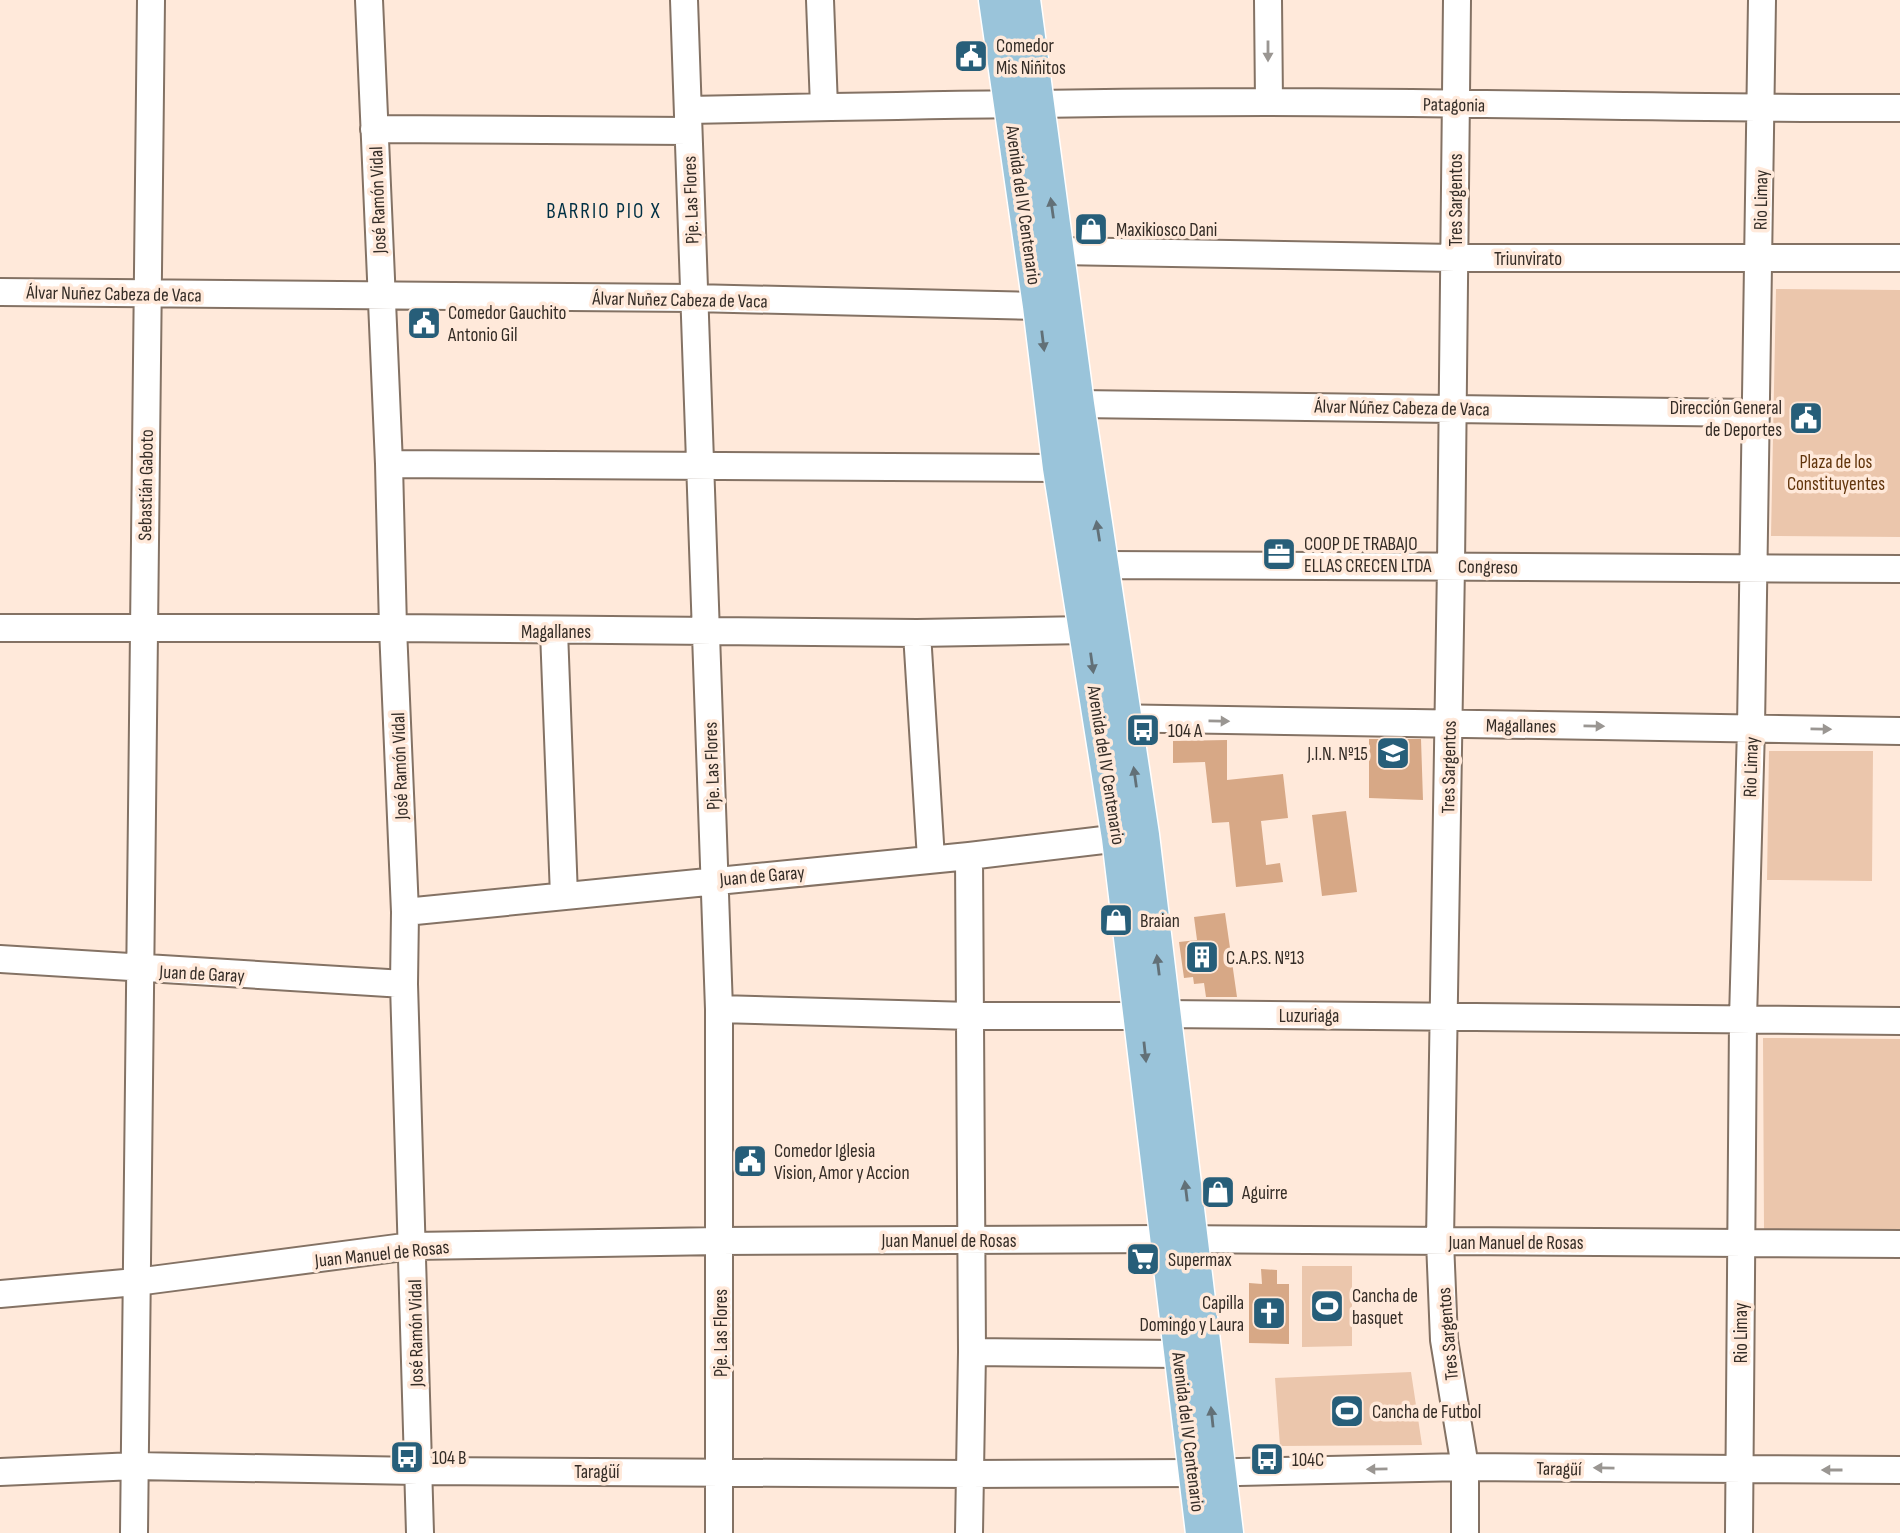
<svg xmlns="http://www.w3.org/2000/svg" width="1900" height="1533" viewBox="0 0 1900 1533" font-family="'Sofia Sans Condensed',sans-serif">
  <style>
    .green { fill: #ebc6ac }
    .building { fill: #d7a886 }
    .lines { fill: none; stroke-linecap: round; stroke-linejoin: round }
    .minor-casing { stroke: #847264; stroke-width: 30 }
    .major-casing { stroke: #fff; stroke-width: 35 }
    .minor { stroke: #fff; stroke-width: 26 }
    .major { stroke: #9ac4da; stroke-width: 32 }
    .oneway { fill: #9a9692 }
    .oneway2 { fill: #627077 }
    .labels { text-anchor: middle; stroke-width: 7; stroke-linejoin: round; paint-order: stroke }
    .poi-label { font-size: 19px; fill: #342c26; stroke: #ffe9da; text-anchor: start }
    .street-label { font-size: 19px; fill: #342c26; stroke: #ffe9da }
    .park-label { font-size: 19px; fill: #61340b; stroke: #ffe9da }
    .neighbourhood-label { font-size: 21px; letter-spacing: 2px; fill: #003044; stroke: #ffe9da }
  </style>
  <rect width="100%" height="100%" fill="#ffe9da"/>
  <!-- green -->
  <path class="green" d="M1776 289 1900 290V537L1771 536Z
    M1769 751H1873L1872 881 1767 880Z
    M1763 1038 1900 1039V1231L1764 1230Z
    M1302 1266H1352V1346L1302 1347Z
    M1411 1372 1422 1445 1280 1446 1275 1378Z"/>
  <!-- building -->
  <path class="building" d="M1369 739H1421L1423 800 1369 798Z
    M1227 740V780L1283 774 1288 818 1261 821 1266 865 1280 863 1283 882 1236 887 1229 822 1212 823 1205 762 1173 763V741Z
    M1346 811 1357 892 1322 896 1312 815Z
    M1225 913 1237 997H1206L1204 983 1194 984 1193 977 1184 978 1179 942 1197 940 1194 917Z
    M1261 1269 1277 1270V1284H1289V1344L1249 1343V1283L1262 1284Z"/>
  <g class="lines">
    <!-- minor casing -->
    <g class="minor-casing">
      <path id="minor" d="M369 0 389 464 393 628 405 912 404 984 420 1533
        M684 0 719 1009V1533
        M820 0 824 107
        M1268 0 1269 102
        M1457 0 1451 565 1440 1241 1444 1340 1465 1467V1533
        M688 110C881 106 1074 102 1266 102 1478 102 1689 109 1900 108
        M374 129 688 131
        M1040 255 1058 251 1455 258H1900
        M0 292 693 298 1039 306 1056 297
        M1061 409 1078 404 1755 413
        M389 464 1059 468
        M1082 569 1103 565 1900 569
        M0 628H393L917 633 1087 630 1104 627
        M554 631 564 896
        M917 633 931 859
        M1106 718 1900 731
        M405 912 969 856 1137 836
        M0 959 404 984
        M719 1009 971 1016H1141L1164 1014 1900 1021
        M0 1294 136 1282 412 1246 720 1241 1165 1239 1900 1244
        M972 1352 1180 1354
        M0 1472 135 1466 418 1471 969 1474 1195 1473 1465 1467 1900 1470
        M134 1533 151 0
        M969 1533 972 1352 969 856
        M1739 1533 1743 1019 1751 728 1762 0"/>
    </g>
    <!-- major casing -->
    <g class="major-casing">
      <path id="major" d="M995 0 1039 306 1059 468 1118 838 1202 1533
        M1024 0 1078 404 1143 835 1227 1533"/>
    </g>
    <!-- minor -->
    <use href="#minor" class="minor"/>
    <!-- major -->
    <use href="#major" class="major"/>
  </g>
  <!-- one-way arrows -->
  <defs><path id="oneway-solid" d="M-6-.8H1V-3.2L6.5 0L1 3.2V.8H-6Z" transform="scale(1.75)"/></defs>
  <g class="oneway">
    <use href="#oneway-solid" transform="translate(1268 51) rotate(90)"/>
    <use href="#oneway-solid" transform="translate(1219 721) rotate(1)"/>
    <use href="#oneway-solid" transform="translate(1594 726) rotate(1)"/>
    <use href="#oneway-solid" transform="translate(1821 729) rotate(1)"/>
    <use href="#oneway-solid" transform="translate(1604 1468) rotate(-179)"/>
    <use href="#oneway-solid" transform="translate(1377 1469) rotate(179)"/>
    <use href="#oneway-solid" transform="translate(1832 1470) rotate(-180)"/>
  </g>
  <g class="oneway2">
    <use href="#oneway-solid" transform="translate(1052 208) rotate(-98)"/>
    <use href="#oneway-solid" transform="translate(1043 341) rotate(83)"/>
    <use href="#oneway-solid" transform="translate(1098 531) rotate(-99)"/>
    <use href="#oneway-solid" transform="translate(1092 663) rotate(82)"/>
    <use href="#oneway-solid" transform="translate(1135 777) rotate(-98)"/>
    <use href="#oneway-solid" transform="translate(1158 965) rotate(-97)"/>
    <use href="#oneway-solid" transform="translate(1145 1052) rotate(84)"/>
    <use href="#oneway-solid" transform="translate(1186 1191) rotate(-97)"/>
    <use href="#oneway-solid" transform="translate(1212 1417) rotate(-96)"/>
  </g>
  <!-- icons -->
  <defs>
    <g id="civic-square" transform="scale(1.75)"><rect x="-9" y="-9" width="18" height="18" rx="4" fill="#275e79" stroke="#ffe9da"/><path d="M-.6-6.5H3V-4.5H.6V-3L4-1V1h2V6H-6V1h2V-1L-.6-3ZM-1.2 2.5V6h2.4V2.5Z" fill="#fff"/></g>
    <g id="shop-square" transform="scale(1.75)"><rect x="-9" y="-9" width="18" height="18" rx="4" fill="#275e79" stroke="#ffe9da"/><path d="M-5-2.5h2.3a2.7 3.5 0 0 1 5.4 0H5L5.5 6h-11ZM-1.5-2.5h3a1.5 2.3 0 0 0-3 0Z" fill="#fff"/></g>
    <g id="office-square" transform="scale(1.75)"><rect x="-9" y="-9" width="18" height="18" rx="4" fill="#275e79" stroke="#ffe9da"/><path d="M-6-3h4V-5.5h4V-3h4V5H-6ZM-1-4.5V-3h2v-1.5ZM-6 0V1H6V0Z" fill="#fff"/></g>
    <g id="bus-square" transform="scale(1.75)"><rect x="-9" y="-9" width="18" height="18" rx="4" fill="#275e79" stroke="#ffe9da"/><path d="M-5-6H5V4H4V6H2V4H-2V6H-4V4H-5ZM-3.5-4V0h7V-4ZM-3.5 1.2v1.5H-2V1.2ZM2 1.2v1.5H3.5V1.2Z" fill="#fff"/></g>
    <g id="school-square" transform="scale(1.75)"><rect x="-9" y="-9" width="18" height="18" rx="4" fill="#275e79" stroke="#ffe9da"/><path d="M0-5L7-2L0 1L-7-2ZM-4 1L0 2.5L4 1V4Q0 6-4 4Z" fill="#fff"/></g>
    <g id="building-square" transform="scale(1.75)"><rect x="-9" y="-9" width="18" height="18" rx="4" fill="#275e79" stroke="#ffe9da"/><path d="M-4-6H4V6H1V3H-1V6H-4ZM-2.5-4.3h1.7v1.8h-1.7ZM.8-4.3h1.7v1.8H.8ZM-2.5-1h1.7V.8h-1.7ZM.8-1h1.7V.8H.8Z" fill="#fff"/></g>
    <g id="supermarket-square" transform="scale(1.75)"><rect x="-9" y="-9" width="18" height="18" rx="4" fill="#275e79" stroke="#ffe9da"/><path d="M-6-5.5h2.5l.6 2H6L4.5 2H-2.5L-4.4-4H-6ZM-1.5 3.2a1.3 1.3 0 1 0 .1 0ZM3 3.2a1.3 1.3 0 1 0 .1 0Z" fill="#fff"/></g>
    <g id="stadium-square" transform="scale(1.75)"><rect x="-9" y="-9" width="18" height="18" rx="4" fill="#275e79" stroke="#ffe9da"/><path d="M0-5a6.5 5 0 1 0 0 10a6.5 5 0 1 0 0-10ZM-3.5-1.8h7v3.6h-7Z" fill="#fff"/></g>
    <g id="church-square" transform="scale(1.75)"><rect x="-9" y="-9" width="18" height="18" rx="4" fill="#275e79" stroke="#ffe9da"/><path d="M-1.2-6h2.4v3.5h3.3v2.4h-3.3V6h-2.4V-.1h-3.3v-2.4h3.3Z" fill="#fff"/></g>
  </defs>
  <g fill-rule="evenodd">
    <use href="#civic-square" x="971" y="56"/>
    <use href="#shop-square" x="1091" y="229"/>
    <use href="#civic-square" x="424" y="323"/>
    <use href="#civic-square" x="1806" y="418"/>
    <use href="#office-square" x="1279" y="554"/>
    <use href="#bus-square" x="1143" y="730"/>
    <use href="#school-square" x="1393" y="753"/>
    <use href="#shop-square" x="1116" y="920"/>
    <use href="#building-square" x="1202" y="957"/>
    <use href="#civic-square" x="750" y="1161"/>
    <use href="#shop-square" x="1218" y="1192"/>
    <use href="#supermarket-square" x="1143" y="1259"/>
    <use href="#stadium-square" x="1327" y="1306"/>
    <use href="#church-square" x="1269" y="1313"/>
    <use href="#stadium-square" x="1347" y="1411"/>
    <use href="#bus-square" x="407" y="1457"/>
    <use href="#bus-square" x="1267" y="1459"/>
  </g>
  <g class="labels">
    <!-- poi labels -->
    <g class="poi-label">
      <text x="996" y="52">Comedor<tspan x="996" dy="22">Mis Niñitos</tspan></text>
      <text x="1116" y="236">Maxikiosco Dani</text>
      <text x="448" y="319">Comedor Gauchito<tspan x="448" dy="22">Antonio Gil</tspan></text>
      <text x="1782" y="414" text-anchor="end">Dirección General<tspan x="1782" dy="22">de Deportes</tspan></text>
      <text x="1304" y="550">COOP DE TRABAJO<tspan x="1304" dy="22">ELLAS CRECEN LTDA</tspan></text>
      <text x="1168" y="737">104 A</text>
      <text x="1368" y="760" text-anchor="end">J.I.N. Nº15</text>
      <text x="1140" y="927">Braian</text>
      <text x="1226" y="964">C.A.P.S. Nº13</text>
      <text x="774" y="1157">Comedor Iglesia<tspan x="774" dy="22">Vision, Amor y Accion</tspan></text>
      <text x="1242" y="1199">Aguirre</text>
      <text x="1168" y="1266">Supermax</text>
      <text x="1352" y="1302">Cancha de<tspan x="1352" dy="22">basquet</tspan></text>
      <text x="1244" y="1309" text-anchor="end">Capilla<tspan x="1244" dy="22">Domingo y Laura</tspan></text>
      <text x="1372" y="1418">Cancha de Futbol</text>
      <text x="432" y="1464">104 B</text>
      <text x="1292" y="1466">104C</text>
    </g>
    <!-- street labels -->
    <g class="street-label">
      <text transform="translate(1454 104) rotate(1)" y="7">Patagonia</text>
      <text transform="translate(377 200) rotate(-92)" y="7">José Ramón Vidal</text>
      <text transform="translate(690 200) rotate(-92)" y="7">Pje. Las Flores</text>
      <text transform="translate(1455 200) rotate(-90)" y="7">Tres Sargentos</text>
      <text transform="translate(1760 200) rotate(-89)" y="7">Rio Limay</text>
      <text transform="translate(1024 205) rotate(82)" y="7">Avenida del IV Centenario</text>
      <text x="1528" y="265">Triunvirato</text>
      <text transform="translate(114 293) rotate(1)" y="7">Álvar Nuñez Cabeza de Vaca</text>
      <text transform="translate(680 299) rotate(1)" y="7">Álvar Nuñez Cabeza de Vaca</text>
      <text transform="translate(1402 407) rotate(1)" y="7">Álvar Núñez Cabeza de Vaca</text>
      <text transform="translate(145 485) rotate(-89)" y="7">Sebastián Gaboto</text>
      <text transform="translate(1488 566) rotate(1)" y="7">Congreso</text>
      <text x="556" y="638">Magallanes</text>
      <text transform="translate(1521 725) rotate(1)" y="7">Magallanes</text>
      <text transform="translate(1107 765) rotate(81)" y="7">Avenida del IV Centenario</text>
      <text transform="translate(399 766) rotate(-92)" y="7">José Ramón Vidal</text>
      <text transform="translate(711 766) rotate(-92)" y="7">Pje. Las Flores</text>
      <text transform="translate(1448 767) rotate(-89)" y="7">Tres Sargentos</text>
      <text transform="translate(1750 767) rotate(-88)" y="7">Rio Limay</text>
      <text transform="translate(762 875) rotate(-5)" y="7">Juan de Garay</text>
      <text transform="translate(202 973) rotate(3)" y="7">Juan de Garay</text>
      <text x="1309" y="1022">Luzuriaga</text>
      <text x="949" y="1247">Juan Manuel de Rosas</text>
      <text x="1516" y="1249">Juan Manuel de Rosas</text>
      <text transform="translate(382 1253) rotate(-6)" y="7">Juan Manuel de Rosas</text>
      <text transform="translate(415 1333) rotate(-91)" y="7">José Ramón Vidal</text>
      <text transform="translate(720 1333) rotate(-90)" y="7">Pje. Las Flores</text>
      <text transform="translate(1740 1333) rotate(-90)" y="7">Rio Limay</text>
      <text transform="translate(1447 1334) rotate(-95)" y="7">Tres Sargentos</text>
      <text transform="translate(1189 1432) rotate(83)" y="7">Avenida del IV Centenario</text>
      <text transform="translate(1559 1468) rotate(1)" y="7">Taragüí</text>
      <text x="597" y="1478">Taragüí</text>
    </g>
    <!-- park labels -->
    <g class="park-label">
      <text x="1836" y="468">Plaza de los<tspan x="1836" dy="22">Constituyentes</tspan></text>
    </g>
    <!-- neighbourhood labels -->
    <g class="neighbourhood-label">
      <text x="604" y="218">BARRIO PIO X</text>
    </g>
  </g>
</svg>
